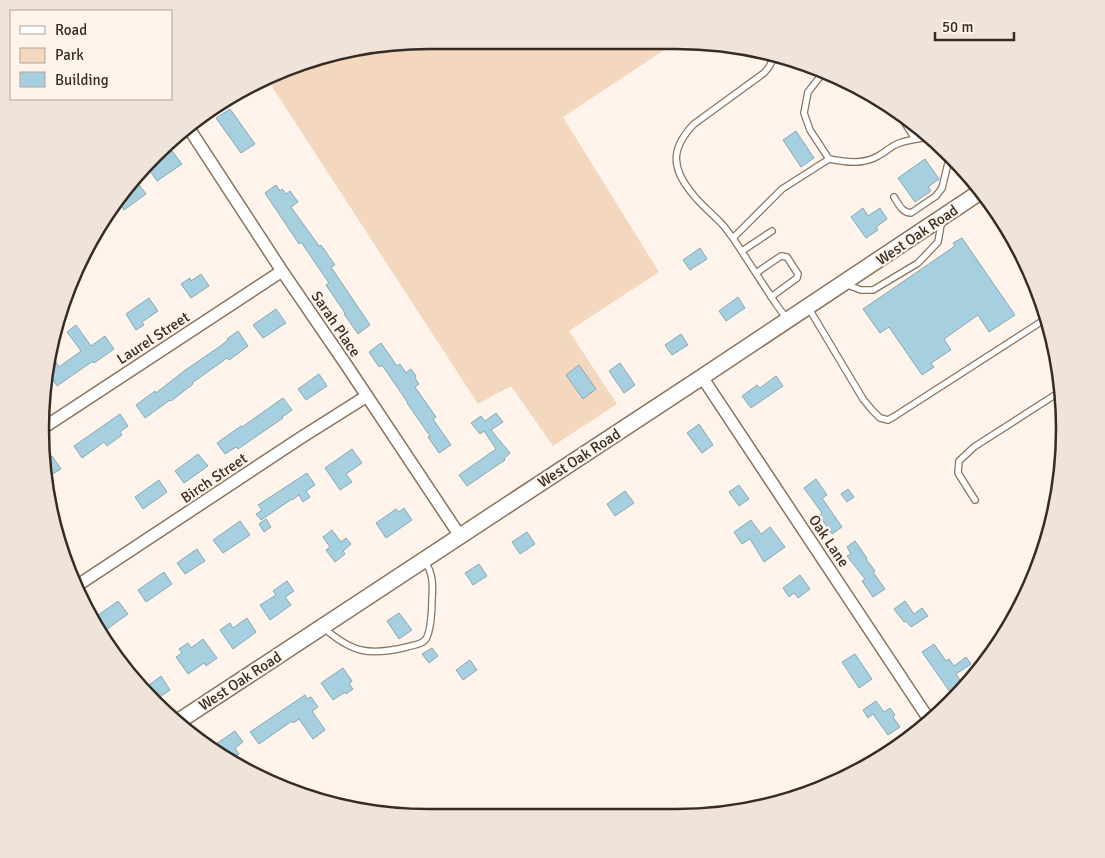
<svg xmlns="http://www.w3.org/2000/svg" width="1105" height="858" viewBox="0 0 1105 858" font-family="Signika,sans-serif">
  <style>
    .green { fill: #f3d8bf }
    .building { fill: #a6d0df; stroke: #87a9b5 }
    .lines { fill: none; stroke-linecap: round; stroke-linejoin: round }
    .service-casing { stroke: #89735e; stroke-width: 8 }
    .minor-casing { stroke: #89735e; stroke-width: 14 }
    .tertiary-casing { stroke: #89735e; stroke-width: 18 }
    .service { stroke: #fff; stroke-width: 5.5 }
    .minor { stroke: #fff; stroke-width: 11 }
    .tertiary { stroke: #fff; stroke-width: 15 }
    .labels { text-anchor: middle; stroke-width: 4.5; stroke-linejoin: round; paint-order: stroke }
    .street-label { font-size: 15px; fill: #362c23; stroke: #fff4eb }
    .rim { fill: none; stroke: #362c23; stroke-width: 2.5 }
  </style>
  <rect width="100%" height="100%" fill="#fff4eb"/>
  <!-- green -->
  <path class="green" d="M429 40 678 41 563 117 659 272 569 331 617 404 553 446 511 386 478 404 267 79 328 53Z"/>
  <!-- building -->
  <path class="building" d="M230 109 255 144 241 153 216 118Z
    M796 131 814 158 801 167 783 140Z
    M172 151 182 164 157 181 148 168Z
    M925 159 939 179 928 187 931 191 915 202 898 178Z
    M137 182 146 194 124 210 118 201 127 188Z
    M276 185 280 191 282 189 286 194 290 191 298 202 291 207 319 246 321 245 335 265 331 267 370 325 358 334 344 314 345 313 326 285 329 283 301 242 299 244 265 193Z
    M863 208 868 216 880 208 887 219 876 227 878 230 866 238 851 217Z
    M962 238 1015 315 989 332 978 315 944 339 951 350 931 363 934 367 922 375 889 327 880 333 863 309 955 246 953 243Z
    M700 248 707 259 690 270 683 260Z
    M201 274 209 286 191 298 181 284 190 278 191 281Z
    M738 297 745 308 726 321 719 311Z
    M149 298 158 311 142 322 144 325 136 330 126 314Z
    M276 309 286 323 263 338 253 325Z
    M76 325 91 346 105 336 114 349 94 363 93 361 57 386 47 372 48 368 56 362 59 367 81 351 67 332Z
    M238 331 248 346 229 360 227 358 192 383 193 384 171 401 170 400 145 418 136 405 155 391 156 393 184 371 219 347 228 340 227 339Z
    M681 334 688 345 672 355 665 345Z
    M381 343 397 366 400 364 406 373 411 369 416 376 415 378 419 384 415 387 436 417 433 419 451 445 439 453 428 437 430 436 407 403H408L382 365 379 367 369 352Z
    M620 363 635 385 624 393 609 371Z
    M579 365 596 389 583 399 566 375Z
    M319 374 327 386 306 400 298 389Z
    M776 376 783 386 751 408 742 396 757 385 760 388Z
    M283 398 292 410 282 417 283 418 238 449 236 447 225 454 217 443 241 426 242 427Z
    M496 413 503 422 491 430 510 453 504 459 505 460 467 486 459 475 496 449 484 431 480 434 471 423 481 416 485 421Z
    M120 414 128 426 120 432 122 435 107 446 104 442 82 458 74 446Z
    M699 424 713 445 702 453 687 433Z
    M352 449 362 463 346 474 352 482 340 490 325 468Z
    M198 454 208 466 184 483 175 471Z
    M52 456 61 469 46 478 44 461Z
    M307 473 315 485 306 491 310 497 303 502 299 495 292 500V499L261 520 256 514 262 510 258 505Z
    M816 479 827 495 822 498 842 527 832 534 819 515 822 513 804 488Z
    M159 480 167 492 143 509 135 497Z
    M739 485 749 499 739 506 729 492Z
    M848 489 854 497 847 502 841 494Z
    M625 491 634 503 615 516 607 504Z
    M404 508 412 520 386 538 376 523 396 509 399 512Z
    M266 519 271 527 264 532 259 524Z
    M751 520 761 534 770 527 785 547 764 562 750 539 742 544 734 532Z
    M240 521 250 535 223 553 213 540Z
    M332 530 341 542 346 538 351 544 343 551 345 554 335 562 326 550 330 547 323 537Z
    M527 532 535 544 520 554 512 542Z
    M855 541 867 558 866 559 875 571 873 572 885 589 873 597 862 581 865 579 847 556 851 554 847 547Z
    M197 549 205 561 185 574 177 563Z
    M479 564 487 576 473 585 465 573Z
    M164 572 172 584 146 602 138 590Z
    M800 575 810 589 798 598 794 593 789 597 783 588Z
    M287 581 294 591 285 597 291 605 270 620 260 605 276 595 273 591Z
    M118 601 128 614 103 632 94 618Z
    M905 601 914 614 922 608 928 616 911 627 906 621 904 622 894 609Z
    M399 613 412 630 399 639 387 621Z
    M247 618 256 632 233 649 220 630 230 623 233 628Z
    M203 639 217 658 206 666 204 663 188 674 176 657 182 653 179 649 188 643 191 648Z
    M934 644 946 661 949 659 954 666 966 657 971 664 956 674 965 687 955 699 922 652Z
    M432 648 438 656 429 663 422 654Z
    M855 654 872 679 859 688 842 662Z
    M470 660 477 670 463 680 456 670Z
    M343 668 352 681 349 684 353 689 346 694 345 692 333 700 321 683Z
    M161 676 170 690 154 701 145 688Z
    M305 695 307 699 311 697 318 707 312 711 325 730 313 739 299 719 293 723 292 721 259 744 250 732Z
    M876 701 884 712 890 708 895 715 893 717 900 727 888 735 873 714 868 718 863 710Z
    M235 731 243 742 235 748 239 754 229 761 220 756 213 746Z"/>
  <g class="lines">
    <!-- service casing -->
    <g class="service-casing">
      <path id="service" d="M825 74 819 78 808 92 804 113 810 130 829 159C845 162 863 165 878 156 884 153 889 148 895 145 904 140 918 139 929 137
        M898 112 915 139
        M894 197C898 203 902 213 911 213L936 196 942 188 949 159
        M733 238C728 232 724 225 718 220 709 211 698 202 691 192 670 166 672 147 694 124L764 73 769 67 775 55
        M742 251 772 231
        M756 273 781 256 787 257 798 274 797 278 771 297
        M845 284 861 290H873L918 263 938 242 942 219
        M808 307 863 399 872 410 880 418 888 420 895 416 1047 318
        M787 319 776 304 733 238 782 189 829 159
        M975 500 958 473 959 461 974 447 1061 391
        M324 628C352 653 370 656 407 647 412 645 421 645 425 640 431 634 432 608 432 599 433 585 433 573 425 562"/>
    </g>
    <!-- minor casing -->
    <g class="minor-casing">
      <path id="minor" d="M188 127 282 271 347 366 460 536
        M702 377 930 721
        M40 430 282 271
        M78 585 302 437 367 396"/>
    </g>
    <!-- tertiary casing -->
    <g class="tertiary-casing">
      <path id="tertiary" d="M176 723 702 377 980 192"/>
    </g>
    <!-- service -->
    <use href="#service" class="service"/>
    <!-- minor -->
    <use href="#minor" class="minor"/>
    <!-- tertiary -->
    <use href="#tertiary" class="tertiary"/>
  </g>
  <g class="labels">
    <!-- street labels -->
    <g class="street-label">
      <text transform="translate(917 235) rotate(-34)" y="5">West Oak Road</text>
      <text transform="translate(336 324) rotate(56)" y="5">Sarah Place</text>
      <text transform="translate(153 338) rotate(-33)" y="5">Laurel Street</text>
      <text transform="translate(579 458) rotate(-33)" y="5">West Oak Road</text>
      <text transform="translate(214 478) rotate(-34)" y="5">Birch Street</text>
      <text transform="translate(829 541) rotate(56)" y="5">Oak Lane</text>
      <text transform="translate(240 681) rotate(-33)" y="5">West Oak Road</text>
    </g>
  </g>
  <!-- crop -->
  <path d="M0 0H1105V858H0ZM429 49H676A380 380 0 0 1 1056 429V429A380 380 0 0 1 676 809H429A380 380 0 0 1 49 429V429A380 380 0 0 1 429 49Z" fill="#efe4db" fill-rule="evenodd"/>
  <path class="rim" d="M429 49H676A380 380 0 0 1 1056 429V429A380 380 0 0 1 676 809H429A380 380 0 0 1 49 429V429A380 380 0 0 1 429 49Z"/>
  <!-- legend -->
  <rect x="10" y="10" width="162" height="90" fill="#fff4eb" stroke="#afa49b"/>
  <rect x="20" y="26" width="25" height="8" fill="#ffffff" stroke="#afa49b"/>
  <text x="55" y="35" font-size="15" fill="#362c23">Road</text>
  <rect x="20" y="48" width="25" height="15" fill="#f3d8bf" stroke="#afa49b"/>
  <text x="55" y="60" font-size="15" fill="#362c23">Park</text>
  <rect x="20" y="72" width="25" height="15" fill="#a6d0df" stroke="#afa49b"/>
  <text x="55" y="85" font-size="15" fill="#362c23">Building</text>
  <!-- scale -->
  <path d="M935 32v8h79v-8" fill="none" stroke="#362c23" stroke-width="2.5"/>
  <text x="942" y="32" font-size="15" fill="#362c23" stroke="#fff4eb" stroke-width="4" paint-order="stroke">50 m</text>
</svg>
